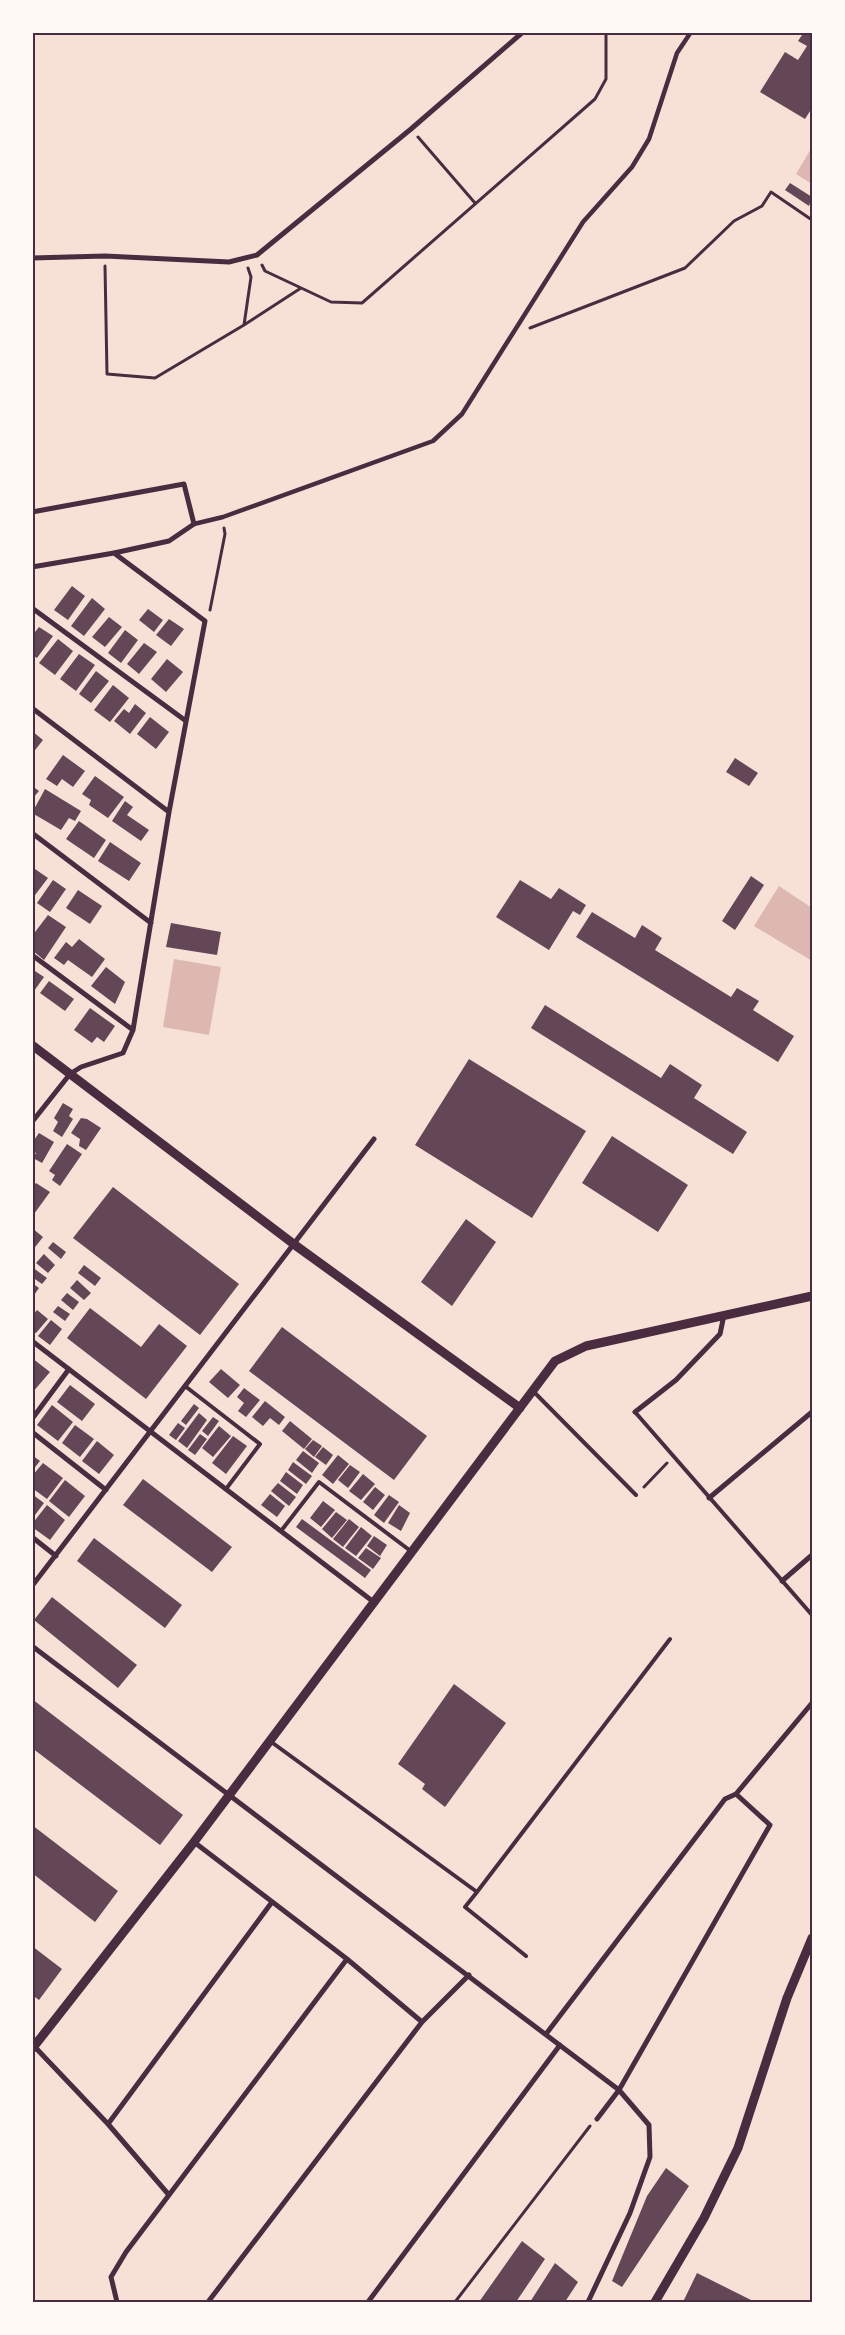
<svg xmlns="http://www.w3.org/2000/svg" width="845" height="2335" viewBox="0 0 845 2335" font-family="Cabin,sans-serif">
  <style>
    .water { fill: #dcb8b0 }
    .building { fill: #644757 }
    .lines { fill: none; stroke-linecap: round; stroke-linejoin: round }
    .path { stroke: #4a2c40; stroke-width: 3 }
    .service { stroke: #4a2c40; stroke-width: 4 }
    .pedestrian { stroke: #4a2c40; stroke-width: 4.5 }
    .minor { stroke: #4a2c40; stroke-width: 5 }
    .tertiary { stroke: #4a2c40; stroke-width: 9 }
    .neatline { fill: none; stroke: #4a2c40; stroke-width: 2 }
  </style>
  <rect width="100%" height="100%" fill="#f7e1d7"/>
  <!-- water -->
  <path class="water" d="M812 147V184L796 174Z
    M779 886 812 908V961L754 926Z
    M174 959 221 967 209 1035 163 1027Z"/>
  <!-- building -->
  <path class="building" d="M804 32H812V108L805 119 760 92 785 52 798 60 807 46 798 41Z
    M790 183 812 197 809 206 785 190Z
    M72 586 85 596 68 620 54 610Z
    M92 598 105 609 84 636 71 626Z
    M148 609 163 620 154 632 139 620Z
    M109 617 122 627 105 647 92 637Z
    M169 619 184 629 171 646 156 635Z
    M39 627 53 636 37 658 32 655V636Z
    M125 630 138 640 121 663 108 653Z
    M58 639 73 651 55 675 39 663Z
    M144 643 157 652 139 674 127 664Z
    M79 654 95 665 76 691 60 679Z
    M167 659 183 672 166 692 151 679Z
    M96 671 109 681 91 703 79 694Z
    M113 685 129 698 110 722 94 710Z
    M135 704 146 713 130 734 114 721 124 709 129 713Z
    M150 717 169 732 156 749 137 734Z
    M32 731 43 740 32 754Z
    M63 755 85 771 73 787 62 779 57 786 46 779Z
    M735 758 758 773 749 786 726 772Z
    M95 776 124 797 108 818 89 805 91 800 82 794Z
    M32 786 39 791 32 799Z
    M45 789 81 811 75 821 69 818 61 830 32 813Z
    M125 801 133 807 127 815 149 830 141 841 112 821Z
    M79 821 106 840 94 858 66 839Z
    M110 842 141 863 129 881 98 861Z
    M35 869 48 878 32 899V872Z
    M751 876 764 885 735 930 722 921Z
    M53 880 66 889 50 912 37 903Z
    M520 880 551 899 559 888 586 905 580 915 573 911 549 950 496 917Z
    M78 890 102 906 90 924 66 908Z
    M592 912 635 938 642 925 662 938 655 950 731 997 737 988 759 1001 753 1010 794 1036 778 1062 576 937Z
    M48 915 66 927 44 960 32 950V936Z
    M171 923 221 932 217 955 166 947Z
    M79 939 105 959 92 977 68 960 64 965 54 958 66 942 72 947Z
    M106 967 125 982 115 1004 91 986Z
    M32 969 44 977 34 991 32 990Z
    M49 981 74 999 65 1011 40 993Z
    M545 1005 661 1078 670 1064 702 1085 694 1098 747 1132 733 1154 531 1028Z
    M90 1008 115 1026 104 1042 97 1037 92 1043 74 1030Z
    M469 1059 586 1131 532 1218 415 1145Z
    M63 1103 73 1109 69 1116 73 1119 62 1137 53 1131 58 1122 54 1118Z
    M81 1118 87 1119 101 1128 86 1150 79 1146 80 1139 71 1133Z
    M39 1133 54 1142 42 1163 33 1158 36 1153 32 1151V1143Z
    M612 1136 688 1185 658 1232 582 1183Z
    M67 1144 82 1154 60 1186 52 1180 55 1175 49 1171Z
    M36 1183 50 1192 34 1214 32 1188Z
    M113 1187 239 1284 200 1335 73 1238Z
    M466 1219 496 1242 452 1306 421 1282Z
    M32 1228 43 1237 32 1251Z
    M53 1242 66 1252 61 1259 48 1248Z
    M44 1254 55 1265 48 1273 36 1263Z
    M84 1265 101 1278 95 1286 78 1273Z
    M32 1267 47 1278 42 1284 32 1277Z
    M77 1280 91 1293 84 1300 70 1288Z
    M32 1283 39 1288 32 1298Z
    M67 1293 79 1302 73 1310 61 1300Z
    M58 1306 70 1314 65 1321 53 1312Z
    M90 1308 141 1347 159 1324 187 1346 146 1399 67 1338Z
    M37 1310 48 1319 36 1333 32 1331V1316Z
    M51 1320 62 1329 50 1345 38 1336Z
    M282 1327 427 1436 394 1480 249 1371Z
    M32 1358 50 1372 32 1393Z
    M221 1369 240 1385 228 1398 209 1382Z
    M70 1385 95 1404 82 1421 57 1402Z
    M244 1388 260 1400 246 1417 238 1411 244 1403 237 1397Z
    M265 1401 285 1417 279 1425 270 1418 263 1426 252 1417Z
    M194 1404 199 1408 186 1425 181 1421Z
    M52 1405 73 1422 58 1441 37 1425Z
    M199 1413 207 1420 187 1448 178 1441Z
    M213 1417 219 1421 208 1436 202 1431Z
    M290 1421 312 1439 304 1449 282 1431Z
    M178 1423 185 1428 176 1440 169 1435Z
    M75 1425 94 1439 80 1457 62 1443Z
    M219 1426 231 1436 213 1457 202 1448Z
    M200 1434 207 1439 195 1455 188 1450Z
    M233 1436 247 1446 226 1474 212 1463Z
    M313 1440 322 1446 314 1457 305 1449Z
    M97 1441 114 1455 99 1474 82 1461Z
    M323 1447 333 1455 326 1465 315 1457Z
    M303 1451 319 1463 312 1473 296 1460Z
    M32 1455 40 1461 32 1471Z
    M338 1455 349 1464 333 1484 322 1475Z
    M293 1462 312 1476 306 1484 288 1470Z
    M43 1463 63 1478 47 1499 32 1488V1476Z
    M350 1465 360 1472 348 1488 338 1480Z
    M286 1472 303 1485 297 1494 280 1481Z
    M363 1474 375 1484 361 1500 349 1491Z
    M143 1479 232 1547 212 1572 123 1505Z
    M65 1480 85 1496 69 1517 49 1501Z
    M278 1483 296 1497 289 1506 271 1491Z
    M375 1487 385 1495 373 1510 363 1502Z
    M32 1494 44 1503 32 1519Z
    M270 1494 285 1506 277 1517 261 1505Z
    M389 1495 399 1502 384 1523 374 1515Z
    M323 1501 335 1510 321 1527 310 1518Z
    M47 1505 65 1520 50 1540 32 1527V1524Z
    M399 1505 410 1513 401 1531 388 1523Z
    M336 1512 347 1520 332 1538 322 1529Z
    M302 1519 371 1570 365 1578 296 1527Z
    M349 1519 359 1527 343 1547 333 1539Z
    M361 1527 372 1536 356 1556 345 1548Z
    M374 1536 387 1545 380 1556 367 1546Z
    M94 1538 182 1605 165 1628 77 1561Z
    M366 1548 381 1558 373 1569 358 1558Z
    M52 1597 137 1665 118 1688 34 1620Z
    M454 1684 506 1723 445 1807 422 1789 425 1784 398 1764Z
    M32 1699 183 1815 160 1845 32 1748Z
    M32 1825 118 1891 95 1922 32 1873Z
    M32 1946 62 1969 39 2000 32 1995Z
    M666 2168 689 2186 622 2287 612 2281 647 2196Z
    M522 2241 545 2259 516 2302H479Z
    M555 2263 578 2282 565 2302H530Z
    M697 2273 755 2302H683Z"/>
  <g class="lines">
    <!-- path -->
    <path class="path" d="M418 137 475 203
      M262 265 265 271 331 302 362 303 595 99 606 79V32
      M105 266 107 374 155 378 244 325 301 288
      M244 325 251 277 248 268
      M530 328 685 268 734 221 762 206 771 192 812 220
      M210 610 225 534 224 528
      M644 1487 667 1463
      M455 2302 590 2126"/>
    <!-- service -->
    <path class="service" d="M185 1386 260 1444 226 1489
      M533 1391 636 1495
      M635 1412 812 1615
      M281 1531 319 1482 412 1552
      M270 1741 477 1892 670 1639
      M477 1892 465 1907 526 1956"/>
    <!-- pedestrian -->
    <path class="pedestrian" d="M194 524 223 517 433 441 462 414 583 222 632 167 649 139 677 53 691 32"/>
    <!-- minor -->
    <path class="minor" d="M32 258 105 256 229 262 257 255 411 129 523 32
      M32 512 184 484 194 524 169 541 114 553 32 567
      M114 553 205 621 169 812
      M32 608 186 721
      M32 708 169 812 133 1030 123 1053 81 1067 70 1074 32 1122
      M32 833 151 923
      M32 955 133 1030
      M32 1341 375 1603
      M635 1412 676 1380 720 1334 724 1315
      M32 1419 69 1369
      M32 1432 106 1490
      M709 1498 812 1412
      M32 1537 56 1556
      M782 1581 812 1555
      M32 1586 374 1139
      M32 1646 619 2090 649 2125 650 2157 630 2213 588 2302
      M194 1842 347 1959 422 2022
      M546 2034 725 1799 736 1794 812 1703
      M33 2045 108 2124 169 2195 126 2252 111 2277 117 2302
      M597 2119 619 2090 770 1825 736 1794
      M108 2124 272 1902
      M169 2195 347 1959
      M208 2302 422 2022 469 1975
      M368 2302 560 2045"/>
    <!-- tertiary -->
    <path class="tertiary" d="M32 1045 295 1245 520 1408
      M32 2049 194 1842 555 1361 586 1346 812 1296
      M655 2302 704 2218 738 2148 787 1998 812 1938"/>
  </g>
  <!-- border -->
  <rect width="845" height="2335" fill="none" stroke="#fffaf5" stroke-width="68"/>
  <rect x="34" y="34" width="777" height="2267" class="neatline"/>
</svg>
